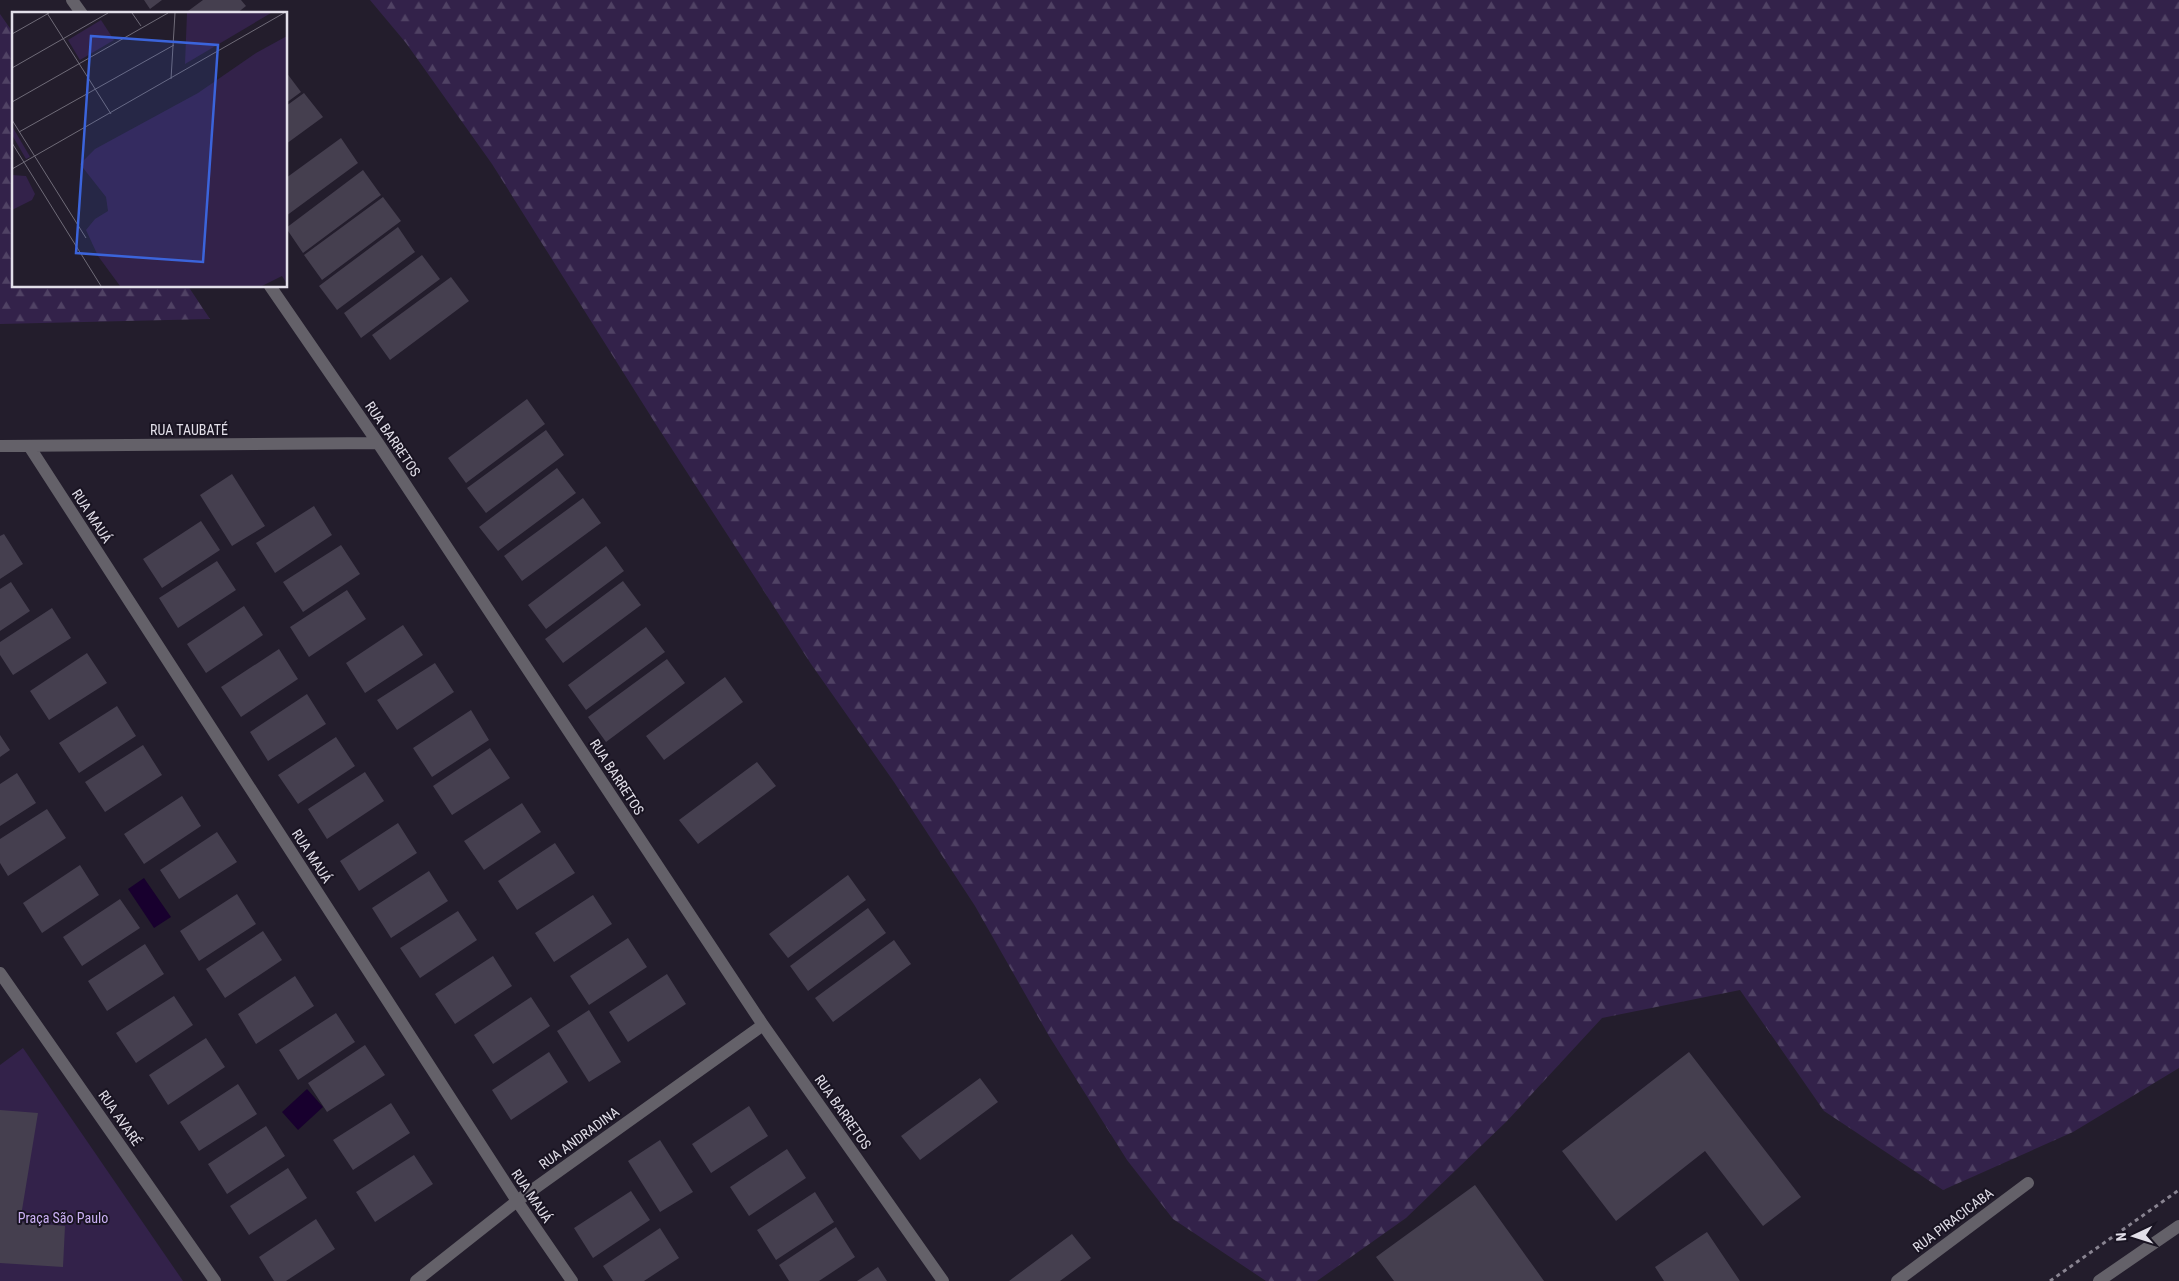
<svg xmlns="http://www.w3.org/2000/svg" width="2179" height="1281" viewBox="0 0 2179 1281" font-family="'Roboto Condensed',sans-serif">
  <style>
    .forest { fill: url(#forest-firs) }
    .green { fill: #33224a }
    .water { fill: #18002e }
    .building { fill: #453f4f }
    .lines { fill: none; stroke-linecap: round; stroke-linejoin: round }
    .path { stroke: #898491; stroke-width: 3; stroke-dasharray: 4 4; stroke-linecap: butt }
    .minor { stroke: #646169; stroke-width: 12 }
    .labels { text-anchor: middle; stroke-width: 4; stroke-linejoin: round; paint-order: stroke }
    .street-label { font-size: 14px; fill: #e2dfe9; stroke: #191422 }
    .park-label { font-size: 14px; fill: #cbb1f4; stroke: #191422 }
    .inset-road { fill: none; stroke: #6f6b78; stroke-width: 1 }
    .view { fill: #3b64db; fill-opacity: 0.15; stroke: #3b64db; stroke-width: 2.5 }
    .inset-edge { fill: none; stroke: #e2dfe9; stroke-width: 2.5 }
  </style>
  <defs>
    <pattern id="forest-firs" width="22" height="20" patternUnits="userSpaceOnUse" patternTransform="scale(1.25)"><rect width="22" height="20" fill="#33224a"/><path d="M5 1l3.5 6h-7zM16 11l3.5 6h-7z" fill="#504264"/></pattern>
  </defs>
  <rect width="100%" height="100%" fill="#231d2c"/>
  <!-- forest -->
  <path class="forest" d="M370 0H2179V1068L2073 1132 1943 1190 1824 1111 1740 990 1602 1018 1507 1121 1406 1218 1317 1281H1266L1173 1219 1127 1160 1049 1036 975 906 894 782 811 664 657 426 492 164 406 43Z
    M0 14 14 34V286H188L210 319 0 324Z"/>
  <!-- green -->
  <path class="green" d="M23 1048 183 1281H0V1065Z"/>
  <!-- water -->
  <path class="water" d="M144 878 171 917 154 928 128 889Z
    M307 1089 323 1107 298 1130 282 1112Z"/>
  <!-- building -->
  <path class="building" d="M144 0H162L150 9Z
    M203 0H241L246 6 236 14H184Z
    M286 72 301 92 286 103Z
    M304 93 323 117 286 144V106Z
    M341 138 358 163 286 216V178Z
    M363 170 381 195 303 253 286 228Z
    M383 197 401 221 322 280 304 255Z
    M398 227 415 252 337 310 319 286Z
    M422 255 440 279 361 338 344 313Z
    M451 277 469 301 390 360 372 335Z
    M527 399 545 424 466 483 448 458Z
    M546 430 564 455 486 513 467 488Z
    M557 468 576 493 498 551 479 527Z
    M232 474 265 526 232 546 200 495Z
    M583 498 601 523 522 581 504 556Z
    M314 506 332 535 275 573 256 543Z
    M201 521 220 550 162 588 143 559Z
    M4 534 23 564 0 579V536Z
    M341 545 360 574 303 612 283 582Z
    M606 546 624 571 546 629 528 605Z
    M217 561 236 590 178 628 159 598Z
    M623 581 641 605 563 663 545 639Z
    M11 582 30 611 0 631V589Z
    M347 590 366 619 309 657 290 627Z
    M244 606 263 635 206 673 187 644Z
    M52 608 71 638 13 675 0 655V642Z
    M403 625 423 655 365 693 346 663Z
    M646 627 665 652 586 710 568 685Z
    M279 649 298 679 241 717 221 687Z
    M87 653 107 683 49 720 30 691Z
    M667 659 685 683 606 742 588 717Z
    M435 663 454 692 397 730 377 700Z
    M725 677 743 702 664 760 646 736Z
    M307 694 326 724 268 761 250 732Z
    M117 706 136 736 79 773 59 743Z
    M471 710 489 740 432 777 413 748Z
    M0 735 10 750 0 757Z
    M336 737 355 766 298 804 278 775Z
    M143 745 162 775 105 812 85 782Z
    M490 748 510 778 452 815 433 786Z
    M757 762 776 786 698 844 679 820Z
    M365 772 384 801 327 839 308 809Z
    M17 773 36 803 0 826V784Z
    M182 796 201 826 144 864 124 834Z
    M522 803 541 832 484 870 464 841Z
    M47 809 66 838 8 876 0 863V839Z
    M398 823 417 853 359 891 340 861Z
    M217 832 237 862 179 899 160 870Z
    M555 843 575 873 517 910 498 881Z
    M80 865 99 895 42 933 23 903Z
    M429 871 448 901 391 938 372 908Z
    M848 875 866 900 788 958 769 934Z
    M237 894 256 924 199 961 180 931Z
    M593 895 612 924 554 962 535 933Z
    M120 899 140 928 82 966 63 937Z
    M868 908 886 933 808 991 790 966Z
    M458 911 477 940 420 978 400 948Z
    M263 931 282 960 225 998 206 969Z
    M628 938 647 967 589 1005 570 976Z
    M894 940 911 964 833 1022 815 998Z
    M145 944 164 974 107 1011 88 981Z
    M493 956 512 986 455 1024 435 994Z
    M667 974 686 1004 628 1042 609 1012Z
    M295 976 314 1006 256 1044 238 1014Z
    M174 996 193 1025 136 1063 116 1033Z
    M531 997 550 1026 493 1064 474 1035Z
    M589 1010 621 1062 589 1082 557 1031Z
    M336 1013 355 1042 298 1080 279 1050Z
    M206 1038 225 1067 168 1105 149 1075Z
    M365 1045 385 1075 327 1112 308 1083Z
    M549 1052 568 1082 511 1120 492 1090Z
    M1689 1052 1801 1197 1763 1226 1705 1151 1616 1221 1562 1151Z
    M980 1078 998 1102 920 1160 901 1136Z
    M238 1084 257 1114 199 1151 180 1122Z
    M391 1103 410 1133 353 1170 333 1140Z
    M749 1106 768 1136 711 1173 692 1144Z
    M0 1110 38 1113 20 1222 65 1226 63 1267 0 1263Z
    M266 1126 285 1156 227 1194 208 1164Z
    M660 1140 693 1192 660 1212 628 1161Z
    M787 1149 806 1178 749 1216 730 1187Z
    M414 1155 433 1184 375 1222 356 1192Z
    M288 1168 307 1198 249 1235 230 1206Z
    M1475 1185 1544 1281H1394L1376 1257Z
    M631 1191 650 1220 593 1258 574 1228Z
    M815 1192 834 1222 776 1260 757 1230Z
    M316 1219 335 1249 286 1281H274L259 1257Z
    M836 1227 855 1257 819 1281H789L779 1265Z
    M660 1228 679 1258 644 1281H613L603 1266Z
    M1707 1232 1740 1281H1664L1655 1267Z
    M1072 1234 1091 1258 1060 1281H1009Z
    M878 1267 887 1281H857Z"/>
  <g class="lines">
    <!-- path -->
    <path class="path" d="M2050 1281 2179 1190"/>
    <!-- minor -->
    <path class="minor" d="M72 0 82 14
      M270 286 378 443 763 1025 943 1281
      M0 446 378 443
      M29 446 517 1201 572 1281
      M0 973 215 1281
      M416 1281 517 1201 763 1025
      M1897 1281 2028 1183
      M2099 1281 2179 1226"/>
  </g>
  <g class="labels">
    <!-- street labels -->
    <g class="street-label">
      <text x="189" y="435">RUA TAUBATÉ</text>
      <text transform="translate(393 439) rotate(56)" y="5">RUA BARRETOS</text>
      <text transform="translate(92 516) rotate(57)" y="5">RUA MAUÁ</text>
      <text transform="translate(617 777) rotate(57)" y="5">RUA BARRETOS</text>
      <text transform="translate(312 856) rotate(57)" y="5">RUA MAUÁ</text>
      <text transform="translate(843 1112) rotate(55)" y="5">RUA BARRETOS</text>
      <text transform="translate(120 1118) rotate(55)" y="5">RUA AVARÉ</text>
      <text transform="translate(579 1138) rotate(-36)" y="5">RUA ANDRADINA</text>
      <text transform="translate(532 1196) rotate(56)" y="5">RUA MAUÁ</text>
      <text transform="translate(1953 1220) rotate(-37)" y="5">RUA PIRACICABA</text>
    </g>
    <!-- park labels -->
    <g class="park-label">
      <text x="63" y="1223">Praça São Paulo</text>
    </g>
  </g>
  <!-- overview -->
  <g transform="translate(12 12)">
    <rect width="275" height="275" fill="#231d2c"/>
    <path d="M0 114 17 143 18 145 14 147 0 123Z" fill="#33224a"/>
    <path d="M175 1H259L173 52ZM275 24V272L270 264 250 274H108L86 244 74 218 83 207 96 199 94 185 68 152 83 137 186 81 244 41ZM0 163 14 164 23 182 20 188 0 198Z" fill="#33224a"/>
    <path d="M89 8 102 28 68 48 56 28Z" fill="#33224a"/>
    <path class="inset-road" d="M35 1 99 102M120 1 129 14M0 22 37 1M0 56 96 1M159 67 163 1M0 90 156 1M0 108 74 226M7 120 162 33M0 131 89 274M0 157 272 1"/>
    <path class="view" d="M79 24 206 33 191 250 64 241Z"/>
    <rect width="275" height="275" class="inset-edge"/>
  </g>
  <!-- north arrow -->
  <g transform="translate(2134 1236) rotate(266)" stroke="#191422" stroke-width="4" paint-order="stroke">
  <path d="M0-4L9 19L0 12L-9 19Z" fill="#e2dfe9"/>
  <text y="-8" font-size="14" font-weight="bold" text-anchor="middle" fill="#e2dfe9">N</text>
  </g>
</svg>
